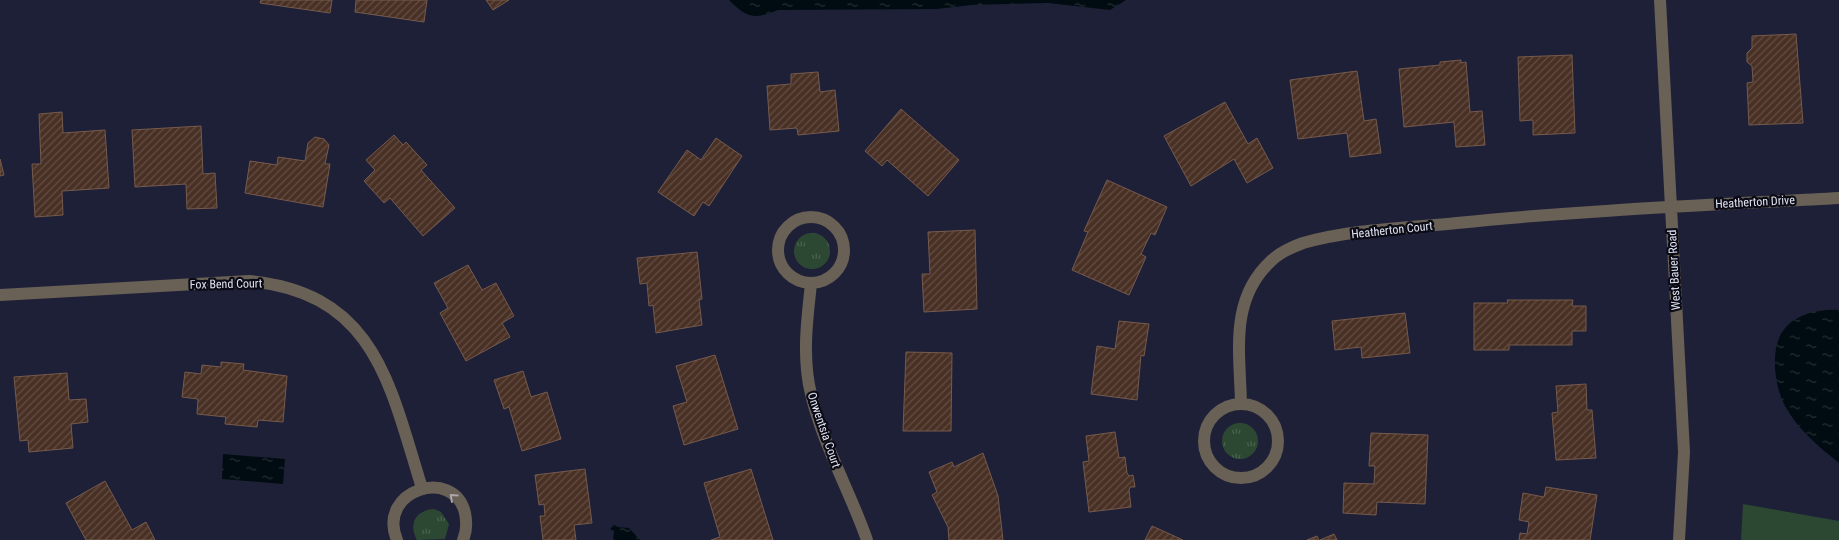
<svg xmlns="http://www.w3.org/2000/svg" width="1839" height="540" viewBox="0 0 1839 540" font-family="'Roboto Condensed',sans-serif">
  <style>
    .grass { fill: url(#grass-tufts) }
    .green { fill: #2c4832 }
    .water { fill: url(#water-ripples) }
    .building { fill: url(#building-hatch); stroke: #765a4d }
    .lines { fill: none; stroke-linecap: round; stroke-linejoin: round }
    .street { stroke: #696056; stroke-width: 12 }
    .oneway { stroke: #aba8ac }
    .labels { text-anchor: middle; stroke-width: 4.5; stroke-linejoin: round; paint-order: stroke }
    .street-label { font-size: 12px; fill: #e1e3f2; stroke: #0a0b15 }
  </style>
  <defs>
    <pattern id="grass-tufts" width="24" height="20" patternUnits="userSpaceOnUse" patternTransform="scale(1.25)"><rect width="24" height="20" fill="#2c4832"/><path d="M3 7l-1-3M5 7V3M7 7l1-3M15 17l-1-3M17 17v-4M19 17l1-3" fill="none" stroke="#4a6250"/></pattern>
    <pattern id="water-ripples" width="26" height="14" patternUnits="userSpaceOnUse" patternTransform="scale(1.25)"><rect width="26" height="14" fill="#000c11"/><path d="M2 4q2-2 4 0t4 0M15 11q2-2 4 0t4 0" fill="none" stroke="#252f34"/></pattern>
    <pattern id="building-hatch" width="6" height="6" patternUnits="userSpaceOnUse" patternTransform="scale(1.25)"><rect width="6" height="6" fill="#493024"/><path d="M-1 1l2-2M0 6l6-6M5 7l2-2" fill="none" stroke="#634e44"/></pattern>
  </defs>
  <rect width="100%" height="100%" fill="#1e2037"/>
  <!-- grass -->
  <path class="grass" d="M794 251a18 18 0 1 1 36 0a18 18 0 1 1-36 0Z
    M1222 441a18 18 0 1 1 36 0a18 18 0 1 1-36 0Z
    M434 509 441 512 449 524 445 539 417 540C408 524 416 510 434 509Z"/>
  <!-- green -->
  <path class="green" d="M1743 504 1839 521V540H1741Z"/>
  <!-- water -->
  <path class="water" d="M729 0H1126L1110 10 1048 3 971 5 937 9 778 10C755 20 746 18 729 0Z
    M1839 310V463C1818 446 1797 429 1784 404 1774 384 1769 345 1786 327 1799 313 1821 309 1839 310Z
    M223 454 285 459 283 484 222 479Z
    M614 525 618 527 629 528 640 540H613L614 531 610 529Z"/>
  <!-- building -->
  <path class="building" d="M261 0H332L330 13 260 3Z
    M356 0H427L424 22 355 12Z
    M486 0H509L493 10Z
    M1796 34 1803 123 1749 125 1747 83 1753 82 1752 66 1747 62V53L1752 48V36Z
    M1572 55 1575 133 1533 135V120L1520 121 1518 57Z
    M1461 60V63L1466 62 1470 112 1482 111 1485 145 1456 147 1454 122 1404 127 1399 69 1440 65V62Z
    M1357 71 1364 121 1376 119 1381 153 1350 157 1347 133 1298 139 1290 80Z
    M818 72 820 92 835 90 839 131 798 135 797 128 770 130 767 86 791 84V74Z
    M1225 102 1248 144 1257 138 1273 168 1247 183 1234 159 1191 186 1164 136Z
    M901 109 959 160 928 196 887 160 882 166 865 151Z
    M62 112 63 133 105 130 109 188 62 191 63 215 35 217 32 164H41L39 114Z
    M201 126 203 174 215 173 217 208 187 209 186 184 135 187 132 130Z
    M394 135 403 145 406 142 427 165 421 170 455 208 423 236 390 198 384 203 364 181 375 170 366 160Z
    M315 137 324 139 329 145 325 164H330L323 207 245 193 250 161 277 165 278 157 305 161 308 143Z
    M716 138 742 156 709 206 703 202 694 216 658 192 687 150 701 160Z
    M0 159 4 175 0 176Z
    M1107 180 1167 207 1155 235 1151 233 1141 254 1146 257 1129 295 1072 270 1088 232 1084 231Z
    M975 230 977 309 924 312 922 274H930L928 232Z
    M697 252 702 299 699 300 702 325 656 333 653 305 649 306 647 283 640 284 637 258Z
    M468 265 482 290 496 283 514 316 502 323 510 337 466 361 440 313 448 308 434 283Z
    M1507 300H1573L1572 306H1586V331H1572V345H1509V350H1474V303H1508Z
    M1405 313 1410 353 1362 358 1361 347 1335 350 1332 321Z
    M1119 321 1149 324 1144 356 1141 355 1137 400 1091 394 1097 346 1115 349Z
    M906 352 952 353 951 431H903Z
    M715 355 738 429 684 445 673 406 687 402 676 366Z
    M221 362 244 364 243 370 287 376 283 422 258 420 257 427 225 424 226 417 197 414 198 399 182 397 185 372 201 374 202 365 221 367Z
    M523 371 531 397 547 392 561 439 522 451 509 407 504 409 494 380Z
    M67 373 69 400 86 399 88 422 71 424 73 448 29 452 28 440 20 441 14 377Z
    M1586 384 1587 410H1592L1596 458 1556 460 1552 413 1558 412 1556 386Z
    M1115 432 1119 458 1125 457 1127 473 1129 476 1133 475 1135 487H1130L1129 490 1131 507 1089 512 1083 462 1089 461 1086 436Z
    M1371 433 1428 435 1425 504 1377 502 1376 515 1343 513 1344 483 1374 484 1375 466H1369Z
    M983 453 998 496 1003 540H949L948 527 932 495 937 492 929 472 952 462 954 467Z
    M585 469 592 523 574 525 576 540H543L540 516H545L544 504 539 505 535 475Z
    M751 469 773 540H711L720 537 704 483Z
    M105 481 132 530 146 522 155 540H86L66 503Z
    M1546 487 1597 495 1590 540H1519L1520 533 1527 534 1529 522 1519 520 1523 493 1544 497Z
    M1152 526 1183 540H1145Z
    M1334 534 1337 540H1320Z
    M1317 536 1319 540H1307Z"/>
  <g class="lines">
    <!-- street -->
    <path class="street" d="M1660 0 1684 452 1679 540
      M778 250a33 33 0 1 1 66 0a33 33 0 1 1-66 0Z
      M811 284C807 320 802 358 811 394 823 445 850 491 867 540
      M0 295 249 281C376 293 390 386 422 488
      M1241 404C1240 352 1229 300 1271 261 1279 253 1292 247 1303 243 1353 229 1407 228 1457 223 1584 210 1712 205 1839 198
      M1204 441a37 37 0 1 1 74 0a37 37 0 1 1-74 0Z
      M397 540C376 490 454 466 465 513 467 523 467 531 463 540"/>
  </g>
  <!-- one-way arrows -->
  <defs><path id="oneway-chevron" d="M-2-3.5L2.5 0L-2 3.5" fill="none" stroke-width="1.6" stroke-linecap="round" stroke-linejoin="round" transform="scale(1.25)"/></defs>
  <use class="oneway" href="#oneway-chevron" transform="translate(453 497) rotate(-138)"/>
  <g class="labels">
    <!-- street labels -->
    <g class="street-label">
      <text transform="translate(1755 202) rotate(-3)" y="4">Heatherton Drive</text>
      <text transform="translate(1392 230) rotate(-6)" y="4">Heatherton Court</text>
      <text transform="translate(1674 270) rotate(-93)" y="4">West Bauer Road</text>
      <text transform="translate(226 284) rotate(-1)" y="4">Fox Bend Court</text>
      <text transform="translate(824 430) rotate(71)" y="4">Onwentsia Court</text>
    </g>
  </g>
</svg>
